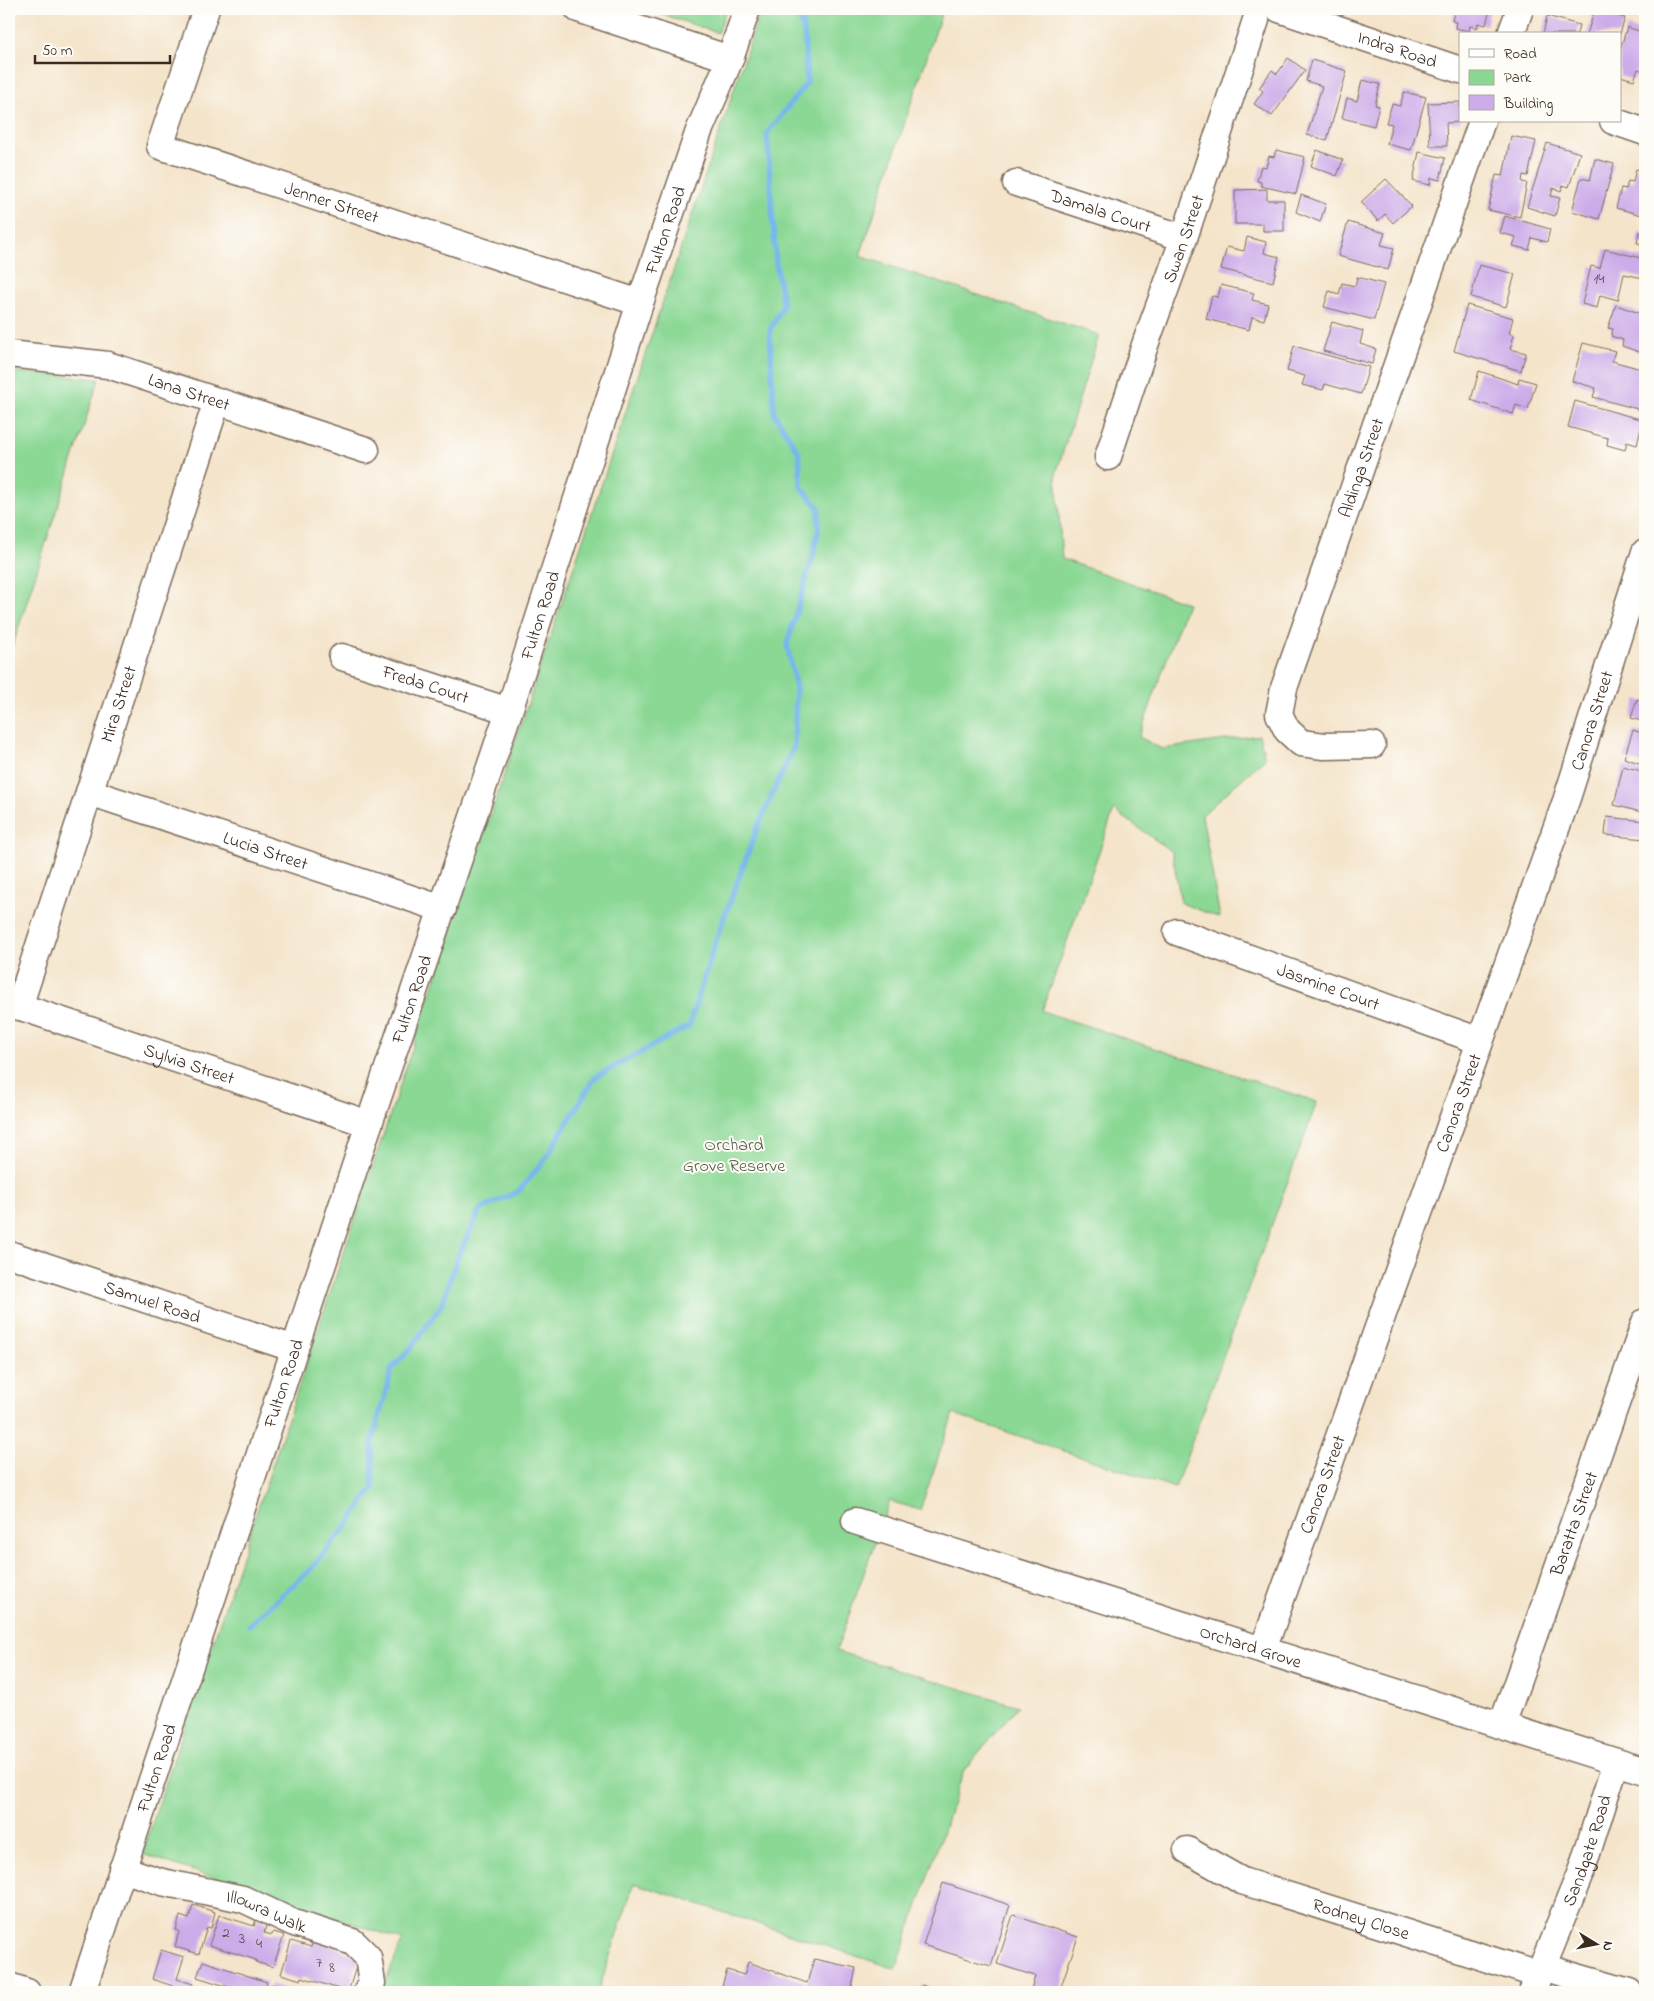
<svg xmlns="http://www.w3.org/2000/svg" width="1654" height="2001" viewBox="0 0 1654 2001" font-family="'Indie Flower',sans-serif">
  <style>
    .green { fill: #8bd895; stroke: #63815a }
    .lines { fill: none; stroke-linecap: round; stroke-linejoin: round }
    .stream { stroke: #76b7eb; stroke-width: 5.5 }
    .building { fill: #ccabe9 }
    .minor-casing { stroke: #7c6b5a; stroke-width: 29 }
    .minor { stroke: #fff; stroke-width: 26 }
    .labels { text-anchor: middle; stroke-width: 4; stroke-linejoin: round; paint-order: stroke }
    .number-label { font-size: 15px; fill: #5f4a51 }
    .street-label { font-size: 18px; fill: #3b2a1e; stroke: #fdfcf7 }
    .park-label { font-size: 18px; fill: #535e42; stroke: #fdfcf7 }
  </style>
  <rect width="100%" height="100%" fill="#fdfcf7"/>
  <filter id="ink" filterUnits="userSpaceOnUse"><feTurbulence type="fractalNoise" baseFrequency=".02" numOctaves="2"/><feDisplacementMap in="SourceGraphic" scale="10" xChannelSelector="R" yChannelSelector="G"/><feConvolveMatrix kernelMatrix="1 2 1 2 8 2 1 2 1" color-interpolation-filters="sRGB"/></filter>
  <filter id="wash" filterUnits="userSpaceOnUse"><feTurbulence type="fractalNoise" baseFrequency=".0096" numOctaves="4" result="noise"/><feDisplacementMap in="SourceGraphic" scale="20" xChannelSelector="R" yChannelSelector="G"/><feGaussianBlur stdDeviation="1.12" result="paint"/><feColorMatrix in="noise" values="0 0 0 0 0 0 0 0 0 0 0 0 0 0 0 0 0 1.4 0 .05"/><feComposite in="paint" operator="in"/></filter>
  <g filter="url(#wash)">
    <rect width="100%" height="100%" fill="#f4e4ca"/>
    <!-- green -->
    <path class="green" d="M646 9H726L718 33Z
      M761 9H943L860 256 1099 335 1056 474 1062 559 1187 603 1139 737 1162 749 1259 735 1265 758 1202 815 1220 918 1181 903 1172 852 1114 810 1042 1011 1317 1102 1175 1488 953 1414 920 1510 890 1501 836 1651 1018 1706 964 1770 896 1969 634 1883 598 1992H381L403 1940 142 1854Z
      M9 371 99 379 9 657Z"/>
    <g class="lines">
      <!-- stream -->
      <path class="stream" d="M249 1625 310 1570 347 1526 373 1488 372 1443 392 1368 411 1348 441 1306 458 1256 480 1210 519 1191 546 1158 595 1077 689 1026 717 937 756 831 794 746 796 689 787 644 813 555 818 532 819 508 801 487 799 453 774 413 770 330 783 305 776 264 767 133 807 83 804 33 798 9"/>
    </g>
    <g id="blocks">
      <!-- building -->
      <path class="building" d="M1455 9H1490L1486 25 1478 23 1477 28 1470 26 1469 31 1455 28 1456 22 1452 21Z
        M1595 9 1625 18 1620 34H1587Z
        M1547 16 1579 25 1577 34H1543Z
        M1627 27 1645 33V63L1643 71 1638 69 1634 80 1620 76V50Z
        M1288 58 1305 70 1272 116 1254 104 1263 91 1259 88 1272 70 1277 74Z
        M1312 60 1347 71 1327 140 1307 135 1322 86 1306 81Z
        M1362 80 1380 84 1375 105 1379 106 1374 126 1342 118 1347 98 1357 101Z
        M1404 92 1426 97 1411 150 1387 144 1392 124 1386 123 1392 104 1400 106Z
        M1460 102V122L1446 123 1447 146H1430L1428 103Z
        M1511 136 1536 141 1528 176 1523 175 1522 182 1527 183 1520 217 1488 210 1496 175 1503 176Z
        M1547 143 1580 153 1569 187 1563 185 1561 191 1553 188 1551 196 1560 198 1555 216 1527 207Z
        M1276 150 1305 157 1296 194 1261 186V182L1257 181 1261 166 1266 167 1269 156 1274 157Z
        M1317 150 1343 160 1337 176 1311 166Z
        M1419 152 1445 158 1440 180 1431 178 1430 185 1413 181Z
        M1595 159 1614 164 1599 219 1572 211 1581 178 1590 180Z
        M1636 169 1645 172V216L1616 208 1621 188 1626 189 1628 181 1633 182Z
        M1386 179 1412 206 1393 223 1385 214 1378 221 1361 202Z
        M1267 189V200H1284V231H1263V224H1235V190Z
        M1301 195 1326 204 1320 222 1296 212Z
        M1505 216 1550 229 1547 242 1532 238 1529 250 1513 246 1516 237 1500 233Z
        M1348 222 1385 233 1381 245 1394 248 1388 270 1338 256Z
        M1639 232 1645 234V244L1637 243Z
        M1247 237 1266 242 1264 253 1279 257 1273 282 1221 269 1227 247 1244 251Z
        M1605 249 1645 259 1643 278 1624 274 1618 300 1600 295 1597 308 1582 304 1591 266 1600 268Z
        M1479 265 1515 274 1506 307 1471 297Z
        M1357 277 1384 284 1374 320 1324 307 1329 291 1339 294 1342 283 1355 286Z
        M1221 285 1254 293 1252 300 1268 304 1264 320 1252 317 1249 330 1206 319 1212 296 1218 297Z
        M1467 305 1513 318 1509 333 1514 335 1510 349 1526 353 1521 371 1454 351Z
        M1616 305 1645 315V354L1622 346 1623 340 1611 336 1613 329 1608 328Z
        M1332 322 1363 331 1360 344 1376 349 1372 364 1323 351Z
        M1583 343 1615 351 1612 361 1645 370V411L1593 397 1596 388 1572 381Z
        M1294 346 1369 367 1361 394 1325 384 1323 390 1302 385 1305 376 1287 371Z
        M1479 371 1518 384 1519 378 1536 383 1528 409 1516 405 1513 414 1471 400Z
        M1575 401 1643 420 1637 445 1627 442 1625 450 1607 445 1608 438 1568 427Z
        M1637 699 1645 702V722L1631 718Z
        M1633 730 1645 734V765L1624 758Z
        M1623 766 1645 772 1643 791H1645V813L1614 805Z
        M1607 817 1645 821V839L1605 835Z
        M943 1883 1010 1905 991 1966 923 1945Z
        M193 1905 215 1912 211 1928 207 1927 199 1954 175 1947 179 1931 176 1930 180 1916 189 1919Z
        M219 1915 254 1926 256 1919 267 1922 264 1933 272 1935 273 1932 284 1935 273 1967 255 1962 256 1960 209 1945Z
        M1013 1915 1078 1937 1059 1992H1030L1035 1976 997 1964Z
        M314 1938 359 1958 348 1992 302 1977 301 1980 281 1974 291 1941 311 1947Z
        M161 1950 184 1957 177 1979 193 1984 191 1992H171L173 1986 152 1979Z
        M814 1959 856 1968 851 1992H720L727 1970 744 1975 748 1962 807 1983Z
        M203 1961 267 1982 264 1992H245L197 1977Z
        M271 1984 295 1992H268Z
        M922 1985 940 1992H920Z"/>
    </g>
  </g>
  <g filter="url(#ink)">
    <use href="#blocks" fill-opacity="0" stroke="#7c6b5a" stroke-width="1"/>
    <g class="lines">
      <!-- minor casing -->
      <g class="minor-casing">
        <g id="minor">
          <path id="s1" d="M206 9 160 146 640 303"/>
          <path d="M578 9 730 59"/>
          <path id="s2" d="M1279 9 1460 70"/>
          <path d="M1511 34 1520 9"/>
          <path d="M1613 121 1645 132"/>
          <path id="s3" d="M1016 183 1184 238"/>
          <path id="s4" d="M9 354 108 365 366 450"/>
          <path id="s5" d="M1108 457 1146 342 1184 238 1256 20"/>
          <path id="s6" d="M342 657 509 711"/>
          <path id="s7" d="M1372 745 1324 746 1301 743 1287 730 1279 714 1284 688 1482 121"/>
          <path id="s8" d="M89 792 443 909"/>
          <path id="s9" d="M1177 932 1480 1041"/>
          <path id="s10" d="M9 1003 369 1124"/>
          <path id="s11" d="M19 1007 217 401"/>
          <path id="s12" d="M9 1254 295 1349"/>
          <path id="s13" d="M855 1521 1645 1771"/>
          <path id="s14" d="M1263 1650 1567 798 1645 552"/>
          <path id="s15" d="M1502 1725 1645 1322"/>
          <path id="s16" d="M1187 1850 1242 1881 1539 1975"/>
          <path id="s17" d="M122 1869 162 1882 243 1899 294 1923 353 1942 368 1957 372 1983 367 1992"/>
          <path d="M1542 1967 1629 1992"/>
          <path d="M9 1986 27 1992"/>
          <path id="s18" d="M82 1992 369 1124 509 711 640 303 699 131 730 59 747 9"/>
          <path id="s19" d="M1532 1992 1582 1869 1616 1762"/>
        </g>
      </g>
      <!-- minor -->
      <use href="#minor" class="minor"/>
    </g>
  </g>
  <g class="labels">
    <!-- number labels -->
    <g class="number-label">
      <text x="1599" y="283">14</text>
      <text x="226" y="1937">2</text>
      <text x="242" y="1943">3</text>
      <text x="259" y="1948">4</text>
      <text x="319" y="1967">7</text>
      <text x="332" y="1972">8</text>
    </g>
    <!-- street labels -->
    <g class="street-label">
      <text dy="6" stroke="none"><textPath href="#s2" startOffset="125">Indra Road</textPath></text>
      <text dy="6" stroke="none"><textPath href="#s1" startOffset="325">Jenner Street</textPath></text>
      <text dy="6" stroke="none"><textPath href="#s3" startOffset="89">Damala Court</textPath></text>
      <text dy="6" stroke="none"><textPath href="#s18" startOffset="1856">Fulton Road</textPath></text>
      <text dy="6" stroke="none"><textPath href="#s5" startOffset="231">Swan Street</textPath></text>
      <text dy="6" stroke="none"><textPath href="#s4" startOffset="185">Lana Street</textPath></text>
      <text dy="6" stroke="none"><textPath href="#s7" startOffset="368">Aldinga Street</textPath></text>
      <text dy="6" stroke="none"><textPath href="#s18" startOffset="1451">Fulton Road</textPath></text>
      <text dy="6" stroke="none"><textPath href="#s6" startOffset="88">Freda Court</textPath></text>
      <text dy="6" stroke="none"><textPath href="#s11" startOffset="319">Mira Street</textPath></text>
      <text dy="6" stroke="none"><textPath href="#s14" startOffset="986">Canora Street</textPath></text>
      <text dy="6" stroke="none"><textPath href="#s8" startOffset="186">Lucia Street</textPath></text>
      <text dy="6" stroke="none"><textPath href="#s9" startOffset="161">Jasmine Court</textPath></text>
      <text dy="6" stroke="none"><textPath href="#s18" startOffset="1046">Fulton Road</textPath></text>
      <text dy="6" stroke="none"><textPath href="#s10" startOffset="190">Sylvia Street</textPath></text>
      <text dy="6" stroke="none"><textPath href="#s14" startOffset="581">Canora Street</textPath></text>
      <text dy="6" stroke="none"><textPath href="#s12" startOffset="151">Samuel Road</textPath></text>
      <text dy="6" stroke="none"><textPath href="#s18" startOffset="641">Fulton Road</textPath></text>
      <text dy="6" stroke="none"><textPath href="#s14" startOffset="176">Canora Street</textPath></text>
      <text dy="6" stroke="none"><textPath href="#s15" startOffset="214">Baratta Street</textPath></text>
      <text dy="6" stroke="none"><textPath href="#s13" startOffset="415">Orchard Grove</textPath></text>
      <text dy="6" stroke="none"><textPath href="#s18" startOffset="236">Fulton Road</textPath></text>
      <text dy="6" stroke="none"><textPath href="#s19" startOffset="152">Sandgate Road</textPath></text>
      <text dy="6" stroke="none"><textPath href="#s17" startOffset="151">Illowra Walk</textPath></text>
      <text dy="6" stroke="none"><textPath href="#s16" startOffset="188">Rodney Close</textPath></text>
    </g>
    <!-- park labels -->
    <g class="park-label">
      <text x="734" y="1150">Orchard<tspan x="734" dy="21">Grove Reserve</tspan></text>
    </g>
  </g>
  <!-- margin -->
  <rect width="1654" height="2001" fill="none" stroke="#fdfcf7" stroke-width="30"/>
  <!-- legend -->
  <rect x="1459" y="32" width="162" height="90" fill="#fdfcf7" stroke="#afa8a0"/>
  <rect x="1469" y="49" width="25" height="8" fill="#ffffff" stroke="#afa8a0"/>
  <text x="1504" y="58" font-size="15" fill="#3b2a1e">Road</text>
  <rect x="1469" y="70" width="25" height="15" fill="#8bd895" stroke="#afa8a0"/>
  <text x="1504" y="82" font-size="15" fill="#3b2a1e">Park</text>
  <rect x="1469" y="95" width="25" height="15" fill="#ccabe9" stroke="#afa8a0"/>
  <text x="1504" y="108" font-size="15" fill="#3b2a1e">Building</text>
  <!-- north arrow -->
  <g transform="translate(1596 1944) rotate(100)" stroke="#fdfcf7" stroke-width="4" paint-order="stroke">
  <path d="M0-4L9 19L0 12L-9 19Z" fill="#3b2a1e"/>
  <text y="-8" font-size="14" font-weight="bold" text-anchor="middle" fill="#3b2a1e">N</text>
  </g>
  <!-- scale -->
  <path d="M35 55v8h135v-8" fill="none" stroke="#3b2a1e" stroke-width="2.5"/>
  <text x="42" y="55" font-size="15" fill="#3b2a1e" stroke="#fdfcf7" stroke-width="4" paint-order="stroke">50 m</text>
</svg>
